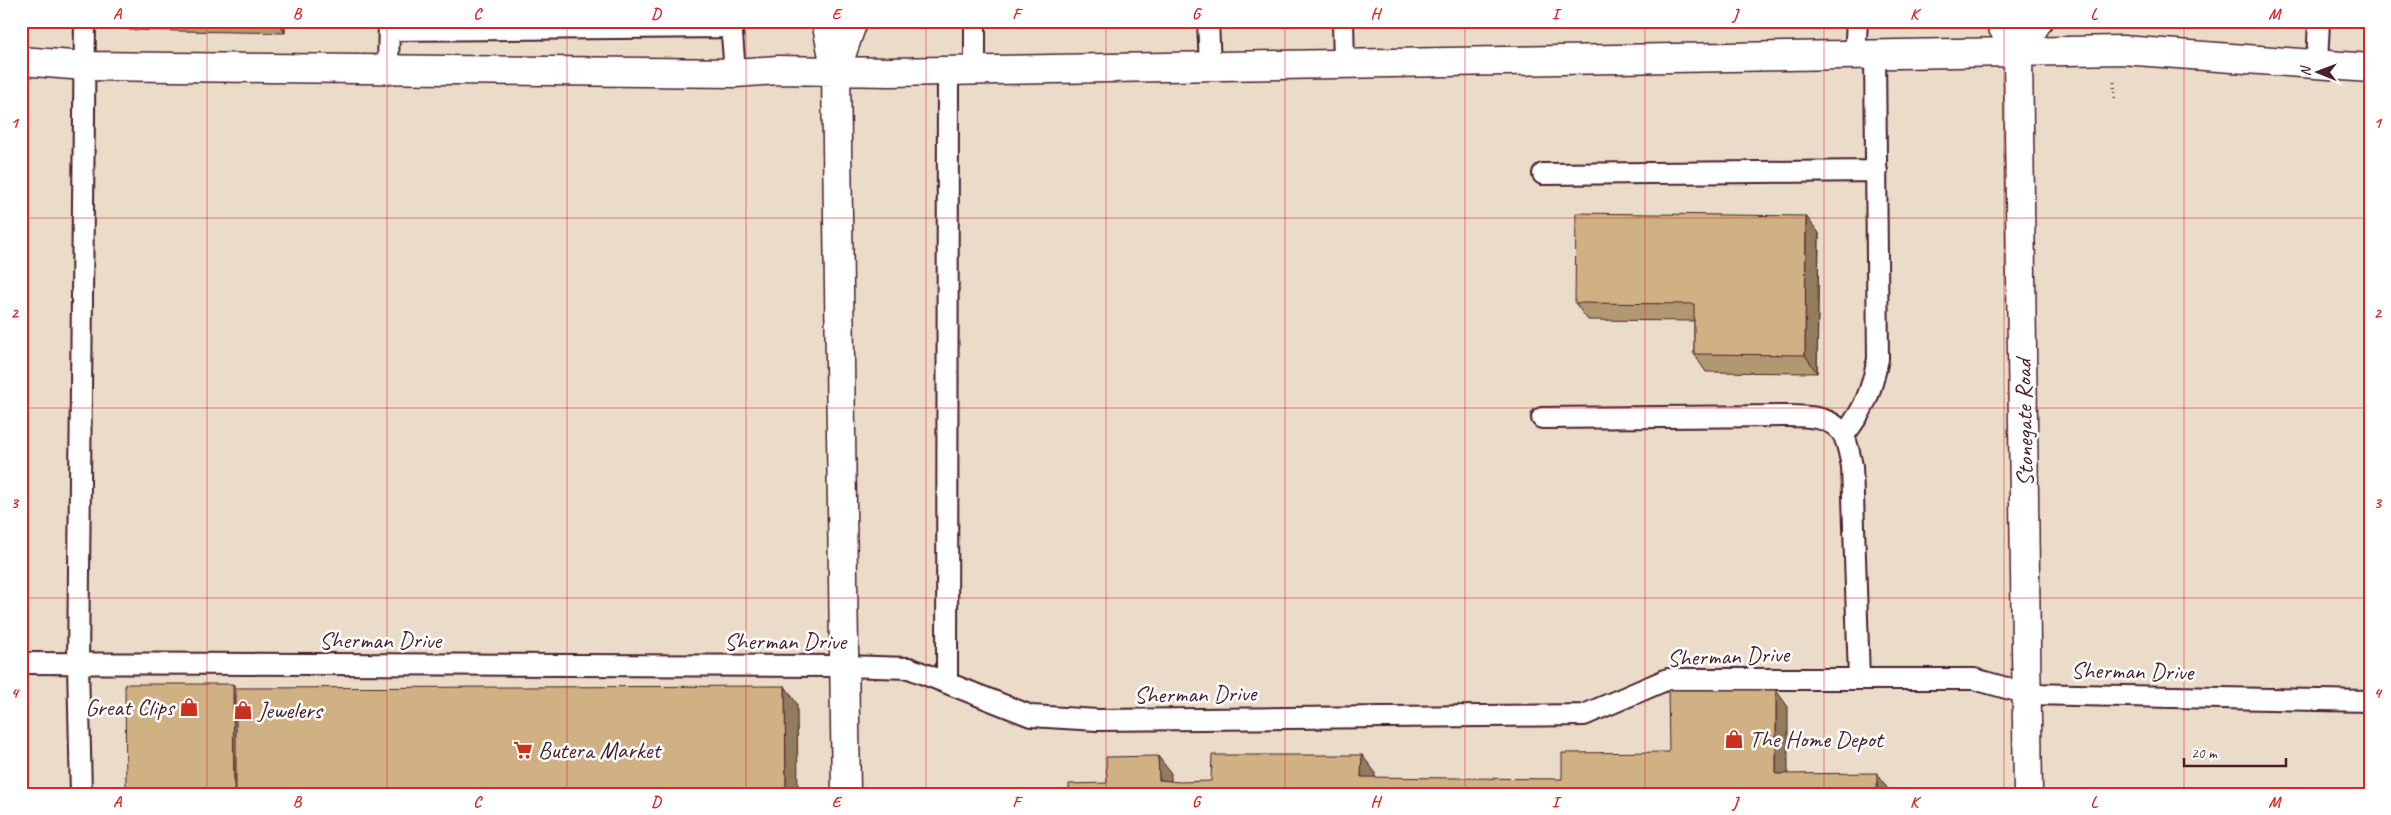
<svg xmlns="http://www.w3.org/2000/svg" width="2391" height="815" viewBox="0 0 2391 815" font-family="Caveat,sans-serif">
  <style>
    .built { fill: #eadcc8 }
    .lines { fill: none; stroke-linecap: round; stroke-linejoin: round }
    .lane-casing { stroke: #4a1f2b; stroke-width: 24 }
    .street-casing { stroke: #4a1f2b; stroke-width: 31 }
    .path { stroke: #4a1f2b; stroke-width: 3; stroke-dasharray: 1 4; stroke-linecap: butt }
    .lane { stroke: #fff; stroke-width: 20 }
    .street { stroke: #fff; stroke-width: 28 }
    .wall { fill: #b29871; stroke: #4a1f2b }
    .shaded-wall { fill: #917c5c; stroke: #4a1f2b }
    .building { fill: #cfb183; stroke: #4a1f2b }
    .grid { fill: none; stroke: #d62828; stroke-width: 1; stroke-opacity: 0.55 }
    .labels { text-anchor: middle; stroke-width: 5; stroke-linejoin: round; paint-order: stroke }
    .street-label { font-size: 24px; fill: #4a1f2b; stroke: #fff }
    .poi-label { font-size: 24px; fill: #4a1f2b; stroke: #fff; text-anchor: start }
    .neatline { fill: none; stroke: #d62828; stroke-width: 2 }
    .grid-label { font-size: 16px; text-anchor: middle; font-weight: bold; fill: #d62828 }
  </style>
  <rect width="100%" height="100%" fill="#f5efe6"/>
  <filter id="ink" filterUnits="userSpaceOnUse"><feTurbulence type="fractalNoise" baseFrequency=".02" numOctaves="2"/><feDisplacementMap in="SourceGraphic" scale="10" xChannelSelector="R" yChannelSelector="G"/><feConvolveMatrix kernelMatrix="1 2 1 2 8 2 1 2 1" color-interpolation-filters="sRGB"/></filter>
  <g filter="url(#ink)">
    <!-- built -->
    <path class="built" d="M28 21H2370V794H21V547Z"/>
    <g class="lines">
      <!-- lane casing -->
      <g class="lane-casing">
        <path id="lane" d="M731 21 735 73
          M1208 21 1210 66
          M1343 21 1344 64
          M389 30 731 27
          M1855 56 1857 21
          M2317 64 2319 21
          M388 69 389 21
          M975 70V21
          M1543 174 1877 171
          M1542 418 1784 416C1804 416 1833 415 1844 436 1848 445 1850 457 1852 466L1859 679
          M1844 435C1865 409 1871 392 1878 359L1875 55
          M21 663 844 666 909 668 1031 716 1097 720 1584 715 1668 679H1974L2028 694 2370 701
          M947 683 948 71
          M81 794 78 664 85 21"/>
      </g>
      <!-- street casing -->
      <g class="street-casing">
        <path id="street" d="M826 21 836 72 846 794
          M1999 21 2018 53 2028 794
          M2018 53 2038 21
          M21 61 85 66 735 73 778 70 890 72 2122 50 2370 68
          M836 70 853 21"/>
      </g>
      <!-- path -->
      <path class="path" d="M2114 82 2115 98"/>
      <!-- lane -->
      <use href="#lane" class="lane"/>
      <!-- street -->
      <use href="#street" class="street"/>
    </g>
    <!-- wall -->
    <path class="wall" d="M123 21H285V33L129 30Z
      M1819 233 1817 373 1706 372 1694 354V321L1588 320 1575 303Z"/>
    <!-- shaded-wall -->
    <path class="shaded-wall" d="M277 21H285V33Z
      M1806 216 1819 233 1817 373 1805 355Z
      M233 684 249 705V794H234Z
      M785 686 797 704 798 794H786Z
      M1776 690 1788 707V792L1776 774Z
      M1362 755 1375 772 1374 794 1361 777Z
      M1158 756 1171 773V794L1159 780Z
      M1877 773 1889 791V794H1877Z"/>
    <!-- building -->
    <path class="building" d="M1576 213 1806 216 1805 355 1694 354V304L1575 303Z
      M125 684H233L234 794H126Z
      M785 686 786 794H236V688Z
      M1668 690H1776V774L1877 773V794H1069V784L1107 783 1106 757 1158 756 1159 780 1180 782 1211 781 1212 755H1362L1361 777 1562 779V753L1669 752Z"/>
  </g>
  <!-- grid -->
  <path class="grid" d="M207 21V794M387 21V794M567 21V794M746 21V794M926 21V794M1106 21V794M1285 21V794M1465 21V794M1645 21V794M1824 21V794M2004 21V794M2184 21V794M21 218H2370M21 408H2370M21 598H2370"/>
  <!-- icons -->
  <defs>
    <g id="shop-bare" transform="scale(1.5)"><path d="M-5-2.5h2.3a2.7 3.5 0 0 1 5.4 0H5L5.5 6h-11ZM-1.5-2.5h3a1.5 2.3 0 0 0-3 0Z" fill="#c8321e" stroke="#fff" stroke-width="2.5" paint-order="stroke"/></g>
    <g id="supermarket-bare" transform="scale(1.5)"><path d="M-6-5.5h2.5l.6 2H6L4.5 2H-2.5L-4.4-4H-6ZM-1.5 3.2a1.3 1.3 0 1 0 .1 0ZM3 3.2a1.3 1.3 0 1 0 .1 0Z" fill="#c8321e" stroke="#fff" stroke-width="2.5" paint-order="stroke"/></g>
  </defs>
  <g fill-rule="evenodd">
    <use href="#shop-bare" x="189" y="707"/>
    <use href="#shop-bare" x="243" y="710"/>
    <use href="#shop-bare" x="1734" y="739"/>
    <use href="#supermarket-bare" x="523" y="750"/>
  </g>
  <g class="labels">
    <!-- street labels -->
    <g class="street-label">
      <text transform="translate(2024 423) rotate(-91)" y="8">Stonegate Road</text>
      <text x="380" y="648">Sherman Drive</text>
      <text x="785" y="649">Sherman Drive</text>
      <text transform="translate(1728 656) rotate(-2)" y="8">Sherman Drive</text>
      <text transform="translate(2132 671) rotate(1)" y="8">Sherman Drive</text>
      <text transform="translate(1195 694) rotate(-1)" y="8">Sherman Drive</text>
    </g>
    <!-- poi labels -->
    <g class="poi-label">
      <text x="174" y="715" text-anchor="end">Great Clips</text>
      <text x="258" y="718">Jewelers</text>
      <text x="1749" y="747">The Home Depot</text>
      <text x="538" y="758">Butera Market</text>
    </g>
  </g>
  <!-- margin -->
  <rect width="2391" height="815" fill="none" stroke="#fff" stroke-width="55"/>
  <!-- north arrow -->
  <g transform="translate(2318 72) rotate(271)" stroke="#ffffff" stroke-width="4" paint-order="stroke">
  <path d="M0-4L9 19L0 12L-9 19Z" fill="#4a1f2b"/>
  <text y="-8" font-size="14" font-weight="bold" text-anchor="middle" fill="#4a1f2b">N</text>
  </g>
  <!-- scale -->
  <path d="M2184 758v8h102v-8" fill="none" stroke="#4a1f2b" stroke-width="2.5"/>
  <text x="2191" y="758" font-size="15" fill="#4a1f2b" stroke="#ffffff" stroke-width="4" paint-order="stroke">20 m</text>
  <rect x="28" y="28" width="2336" height="760" class="neatline"/>
  <g class="grid-label">
    <text x="117" y="19">A</text>
    <text x="297" y="19">B</text>
    <text x="477" y="19">C</text>
    <text x="656" y="19">D</text>
    <text x="836" y="19">E</text>
    <text x="1016" y="19">F</text>
    <text x="1196" y="19">G</text>
    <text x="1375" y="19">H</text>
    <text x="1555" y="19">I</text>
    <text x="1735" y="19">J</text>
    <text x="1914" y="19">K</text>
    <text x="2094" y="19">L</text>
    <text x="2274" y="19">M</text>
    <text x="14" y="128">1</text>
    <text x="2377" y="128">1</text>
    <text x="14" y="318">2</text>
    <text x="2377" y="318">2</text>
    <text x="14" y="508">3</text>
    <text x="2377" y="508">3</text>
    <text x="14" y="698">4</text>
    <text x="2377" y="698">4</text>
    <text x="117" y="807">A</text>
    <text x="297" y="807">B</text>
    <text x="477" y="807">C</text>
    <text x="656" y="807">D</text>
    <text x="836" y="807">E</text>
    <text x="1016" y="807">F</text>
    <text x="1196" y="807">G</text>
    <text x="1375" y="807">H</text>
    <text x="1555" y="807">I</text>
    <text x="1735" y="807">J</text>
    <text x="1914" y="807">K</text>
    <text x="2094" y="807">L</text>
    <text x="2274" y="807">M</text>
  </g>
</svg>
